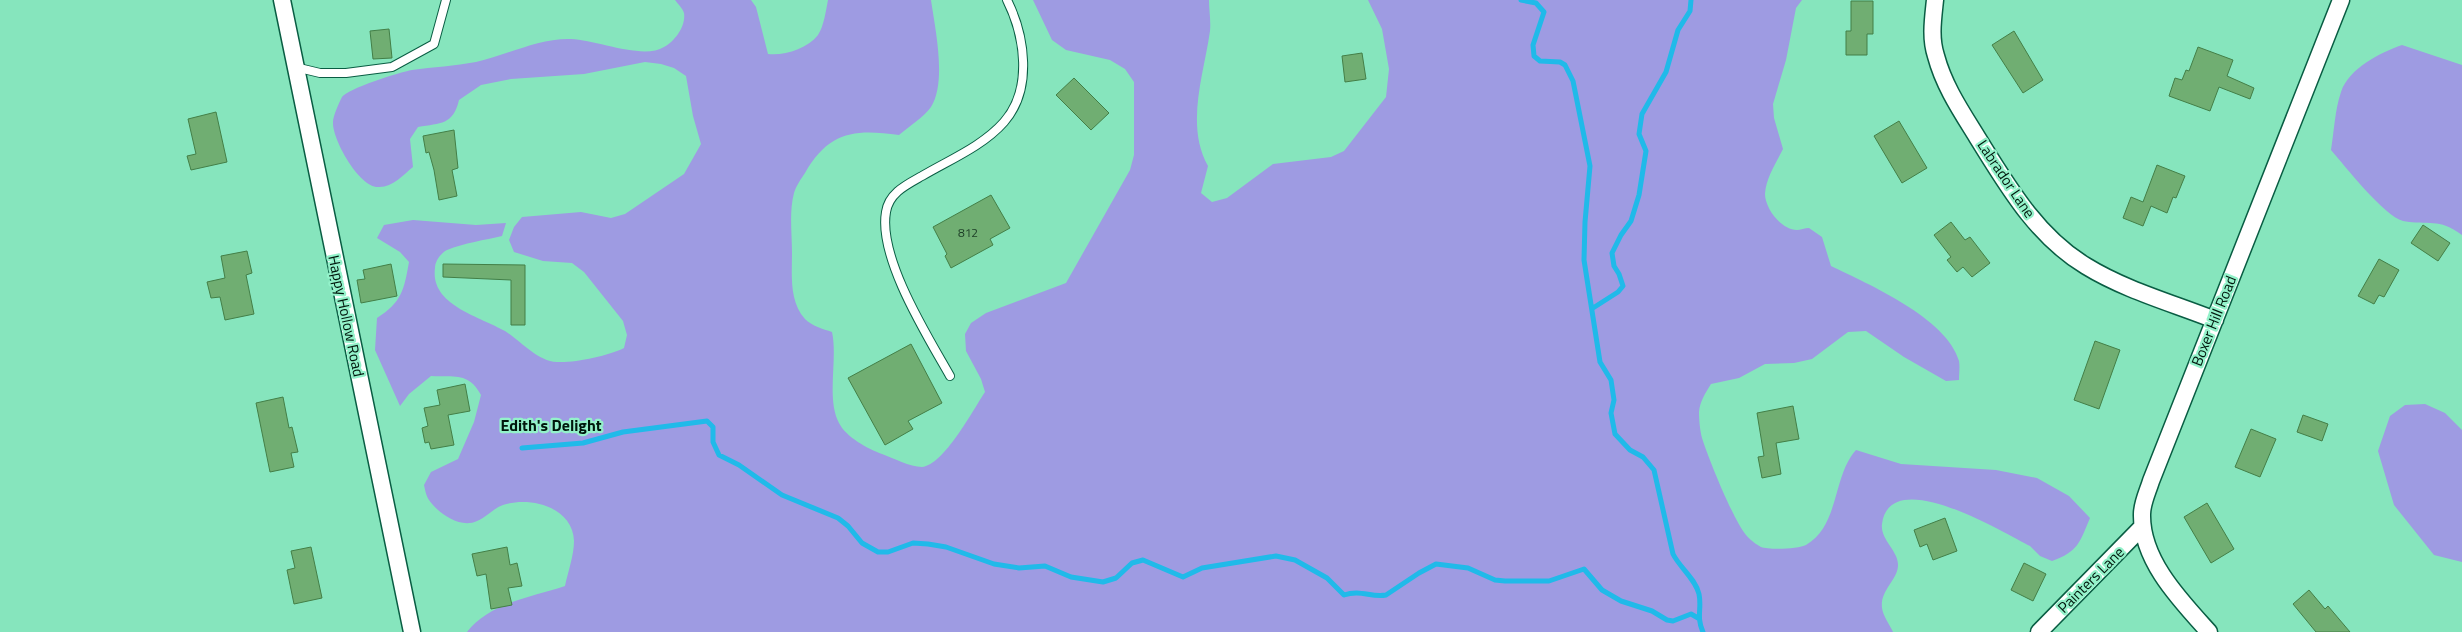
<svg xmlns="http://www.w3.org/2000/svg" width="2462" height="632" viewBox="0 0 2462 632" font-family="'Titillium Web',sans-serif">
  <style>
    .green { fill: #9e9be2 }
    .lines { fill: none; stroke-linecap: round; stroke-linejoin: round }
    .stream { stroke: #20bae9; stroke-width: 5 }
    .building { fill: #70ae72; stroke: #437f47 }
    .service-casing { stroke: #095d43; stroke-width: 10 }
    .minor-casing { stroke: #095d43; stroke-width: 19 }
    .service { stroke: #fff; stroke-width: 8 }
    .minor { stroke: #fff; stroke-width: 16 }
    .labels { text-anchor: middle; stroke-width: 4.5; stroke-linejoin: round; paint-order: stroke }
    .number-label { font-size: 12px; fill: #1c3d26 }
    .street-label { font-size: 15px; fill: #00170c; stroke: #93f2ca }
    .neighbourhood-label { font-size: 16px; font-weight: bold; fill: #00170c; stroke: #93f2ca }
  </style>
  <rect width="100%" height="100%" fill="#86e5bd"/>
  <!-- green -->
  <path class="green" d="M675 0H751L756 7 768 54C784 56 807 49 818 35 824 26 826 10 828 0H931C935 28 947 82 931 107 924 117 908 127 899 135 855 129 829 131 805 173 801 179 796 186 794 193 789 212 792 233 792 253 792 275 789 301 805 319 812 326 823 329 832 332 838 359 826 399 839 423 846 437 868 449 882 454 893 458 910 467 922 467 944 465 973 410 985 392L981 379 966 351 965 334 971 323 986 313 1066 283 1130 170 1134 155V82L1125 69 1110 60 1066 50 1052 40 1033 0H1209C1209 10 1211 21 1210 31 1204 74 1185 125 1208 166L1201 193 1212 202 1227 198 1273 164 1331 157 1344 151 1386 97 1389 69 1382 29 1368 0H1802L1796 8 1786 60 1773 104 1774 118 1783 149C1776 163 1766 178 1765 194 1765 208 1781 230 1797 230 1800 230 1805 228 1809 228L1822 237 1831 266C1868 284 1947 318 1959 361 1960 367 1959 374 1959 380L1946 381 1904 357 1866 331 1848 332 1812 359 1794 363 1765 364 1739 378 1711 384C1705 394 1700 401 1699 412 1699 420 1700 431 1702 438 1709 460 1733 519 1746 535 1749 539 1757 545 1761 547 1769 550 1799 549 1806 545 1840 525 1832 477 1856 450L1901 464 1996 470 2037 478 2069 496 2090 518C2080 542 2078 552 2052 561L2040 556 2030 546C2004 533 1890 463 1882 524 1880 540 1899 551 1898 566 1897 581 1880 590 1882 608 1883 616 1890 625 1893 632H467C489 603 532 597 565 586 568 572 574 555 574 541 573 507 530 496 503 505 494 508 487 517 477 521 460 529 438 513 429 500 426 496 425 489 424 485L431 472 458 459 474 422 481 395C469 372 454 377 431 376L409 394 400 406 375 350 377 318C402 302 404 290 409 262L400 252 377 238 384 225 413 220 476 225 506 223 502 236C485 240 464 243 447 250 441 253 435 261 435 268 430 305 479 316 505 331 521 341 537 361 557 362 575 363 608 356 624 348L627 335 623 321 584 272 572 263 543 261 514 252 509 240 514 227 522 217 581 212 611 218 625 214 684 174 701 144 693 116 686 76 674 68 661 64 645 62 584 74 511 79 481 85 459 100C453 125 441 123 418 127L410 139 413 167C403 175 392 188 378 187 359 187 332 139 333 122 333 116 339 103 342 97 347 89 400 72 412 70 433 67 455 66 476 62 508 55 538 38 571 39 597 40 643 60 664 47 675 41 686 26 684 13 683 9 678 4 675 0Z
    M2402 45 2462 65V235C2438 217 2429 226 2403 221 2384 216 2345 166 2331 150 2334 132 2335 109 2341 92 2349 68 2380 53 2402 45Z
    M2425 404 2445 413 2462 430V562L2434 555 2394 505 2378 451 2390 416 2405 405Z"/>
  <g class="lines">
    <!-- stream -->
    <path class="stream" d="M1521 0 1536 3 1544 12 1533 45 1534 56 1540 61 1560 62 1565 65 1573 81 1590 166 1585 222 1584 260 1600 362 1611 380 1614 400 1611 413 1615 434 1630 450 1643 457 1654 470 1673 554C1680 568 1695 578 1699 594 1702 608 1696 617 1703 632
      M1593 308 1618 292 1623 286 1619 274 1614 266 1612 253 1621 235 1631 221 1639 195 1646 151 1639 134 1642 114 1666 72 1678 30 1690 11 1691 0
      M522 448 583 443 623 432 707 421 713 427V442L719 455 739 465 782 495 838 518 848 526 862 543 878 552H888L913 543 928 544 946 547 994 564 1019 568 1045 566 1071 577 1103 582 1116 578 1132 563 1143 560 1183 577 1202 568 1276 556 1295 560 1327 578 1344 595C1361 589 1371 598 1386 595L1419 573 1436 564 1468 568 1495 580 1505 581H1549L1584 569 1602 590 1621 601 1652 611 1667 620 1673 621 1691 614 1698 618"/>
  </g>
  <!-- building -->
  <path class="building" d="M1851 1H1873V34H1867V55H1846V31H1851Z
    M389 29 392 58 373 59 370 31Z
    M2014 31 2043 80 2023 93 1992 45Z
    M2198 47 2233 60 2227 76 2254 88 2250 99 2219 87 2210 111 2169 96 2175 78 2182 80 2186 70 2189 71Z
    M1362 53 1366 79 1345 82 1342 56Z
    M1074 78 1109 113 1091 130 1056 95Z
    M216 112 227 162 191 170 187 156 196 154 188 119Z
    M1899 121 1927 168 1902 183 1874 136Z
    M454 130 458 168 452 170 457 196 439 200 434 170 429 152 426 153 423 136Z
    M2157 165 2185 176 2176 198 2173 197 2167 213 2151 206 2143 226 2123 218 2131 197 2143 202Z
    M991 195 1010 228 990 239 993 245 951 268 945 256 947 254 933 227Z
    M1951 222 1965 240 1970 237 1990 263 1972 277 1963 267 1957 272 1947 260 1951 257 1934 235Z
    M2423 225 2450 243 2438 261 2411 243Z
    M247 251 252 273 246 275 254 314 225 320 220 297 211 298 207 282 225 278 221 256Z
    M2379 259 2399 270 2384 297 2379 295 2374 304 2358 296Z
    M391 264 397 296 361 303 357 280 365 279 363 270Z
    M443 264 525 265V325H511V280L443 277Z
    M2095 341 2120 350 2099 409 2074 400Z
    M911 344 942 403 908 421 913 429 885 445 848 378Z
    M465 384 470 411 448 415 454 445 431 449 429 442 425 443 422 428 428 426 424 408 440 405 437 390Z
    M283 397 289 428 292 427 298 452 291 453 294 467 270 472 256 403Z
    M1793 406 1799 439 1776 443 1781 474 1762 478 1758 457 1764 456 1757 413Z
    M2303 415 2328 424 2322 441 2297 432Z
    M2251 429 2276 439 2260 477 2235 467Z
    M2207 503 2234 549 2211 563 2184 517Z
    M1945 518 1957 551 1933 560 1927 544 1920 547 1914 530Z
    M311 547 322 598 294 604 287 570 295 568 291 551Z
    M507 547 510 565 517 563 522 586 508 588 512 605 491 609 486 574 477 576 472 554Z
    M2024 563 2046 574 2033 601 2011 590Z
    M2309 590 2325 609 2328 606 2350 632H2316L2293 604Z"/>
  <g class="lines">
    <!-- service casing -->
    <g class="service-casing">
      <path id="service" d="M295 67 320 73H346L392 67 434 44 446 0
        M950 376C928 337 878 258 886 212 889 193 906 185 922 176 949 160 983 146 1004 122 1033 89 1025 36 1007 0"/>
    </g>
    <!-- minor casing -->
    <g class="minor-casing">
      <path id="minor" d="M282 0 412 632
        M1935 0C1933 19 1930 38 1936 56 1944 86 1961 111 1977 137 2007 185 2036 236 2086 266 2125 290 2172 303 2215 320
        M2039 632 2142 527
        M2209 632C2180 600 2141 560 2142 514 2142 503 2148 491 2151 481L2341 0"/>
    </g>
    <!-- service -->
    <use href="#service" class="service"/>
    <!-- minor -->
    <use href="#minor" class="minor"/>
  </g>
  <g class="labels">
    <!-- number labels -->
    <g class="number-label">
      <text x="968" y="237">812</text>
    </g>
    <!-- street labels -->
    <g class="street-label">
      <text transform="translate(2006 179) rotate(56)" y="5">Labrador Lane</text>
      <text transform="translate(346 316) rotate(78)" y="5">Happy Hollow Road</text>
      <text transform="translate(2214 321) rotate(-68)" y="5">Boxer Hill Road</text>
      <text transform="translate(2091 580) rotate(-45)" y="5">Painters Lane</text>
    </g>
    <!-- neighbourhood labels -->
    <g class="neighbourhood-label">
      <text x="551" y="431">Edith's Delight</text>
    </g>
  </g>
</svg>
